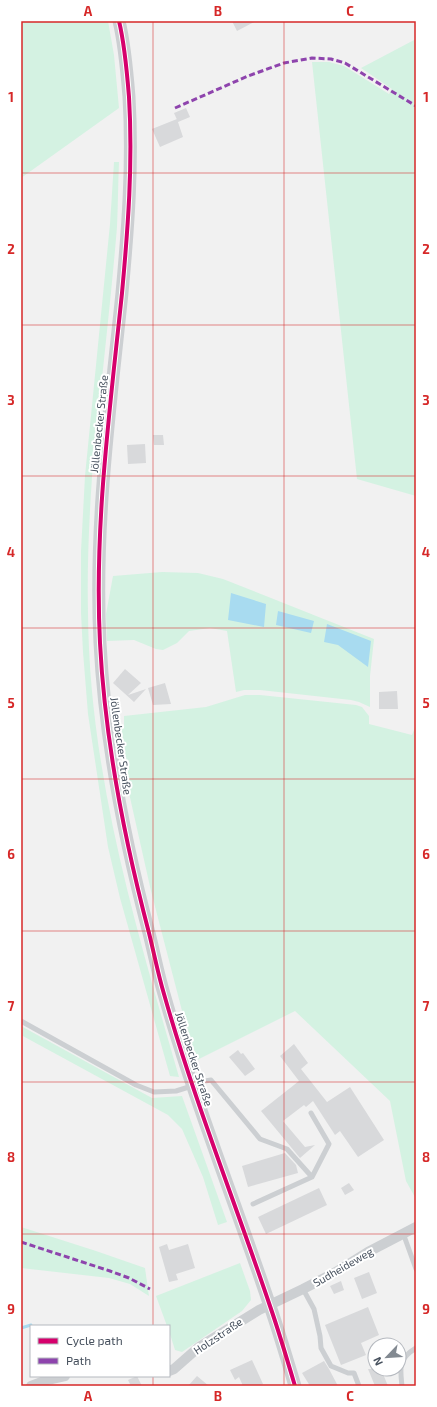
<svg xmlns="http://www.w3.org/2000/svg" width="437" height="1407" viewBox="0 0 437 1407" font-family="'Exo 2',sans-serif">
  <style>
    .green { fill: #d4f2e2 }
    .water { fill: #a8dbf0 }
    .lines { fill: none; stroke-linecap: round; stroke-linejoin: round }
    .stream { stroke: #a8dbf0; stroke-width: 3 }
    .building { fill: #d8d9db }
    .service { stroke: #cccfd2; stroke-width: 5 }
    .minor { stroke: #cccfd2; stroke-width: 10 }
    .tertiary { stroke: #cccfd2; stroke-width: 13 }
    .quiet { stroke: #8e44ad; stroke-width: 3; stroke-dasharray: 6 3; stroke-linecap: butt }
    .cycleway-casing { stroke: #fff; stroke-width: 6 }
    .cycleway { stroke: #d6006c; stroke-width: 4 }
    .grid { fill: none; stroke: #d62828; stroke-width: 1; stroke-opacity: 0.55 }
    .labels { text-anchor: middle; stroke-width: 4; stroke-linejoin: round; paint-order: stroke }
    .street-label { font-size: 11px; fill: #47515e; stroke: #fff }
    .neatline { fill: none; stroke: #d62828; stroke-width: 1.5 }
    .grid-label { font-size: 13px; text-anchor: middle; font-weight: bold; fill: #d62828 }
  </style>
  <rect width="100%" height="100%" fill="#f1f1f1"/>
  <!-- green -->
  <path class="green" d="M21 21H108L114 55 119 108 21 178Z
    M416 39V496L357 479 312 62H329L344 66 389 94 392 89 361 68Z
    M114 162H119C118 184 118 206 117 227 112 288 105 348 99 408 97 431 93 454 92 477 89 522 87 567 88 612 89 772 135 925 179 1077L170 1076 120 898 108 847 88 714 83 652 81 613V551L85 476 110 224Z
    M162 572 198 573 223 579 374 639 370 676V707L359 702 351 700 260 690H244L236 692 227 631 210 628 189 631 177 643 163 650 156 649 134 640 107 641 106 614 113 576Z
    M245 695H260L356 705 362 707 369 716V724L412 735 416 725V1199L406 1181 390 1101 295 1011 195 1061 151 891 129 793 119 730 124 725V716L206 707Z
    M21 1026 152 1098 182 1096 227 1222 218 1225 203 1177 182 1129 168 1115 21 1035Z
    M21 1227 96 1251 145 1268 149 1296 130 1284 109 1278 21 1268Z
    M240 1263 250 1291 251 1300 242 1311 182 1352 175 1350 169 1331V1326H167L156 1296Z"/>
  <!-- water -->
  <path class="water" d="M231 593 266 604 264 627 228 620Z
    M278 611 314 621 311 633 276 625Z
    M327 624 371 641 368 667 338 645 324 642Z"/>
  <g class="lines">
    <!-- stream -->
    <path class="stream" d="M21 1328 31 1325"/>
  </g>
  <!-- building -->
  <path class="building" d="M232 21H256L237 31Z
    M186 108 190 117 178 122 174 113Z
    M177 119 183 137 160 147 152 129Z
    M153 435H163L164 445H154Z
    M145 444 146 463 128 464 127 445Z
    M125 669 141 683 128 695 146 689 134 702 113 683Z
    M165 683 171 704 153 705 148 688Z
    M397 691 398 709H379V692Z
    M294 1044 308 1063 301 1069 327 1102 350 1087 384 1140 358 1157 340 1131 335 1135 313 1101 306 1107 304 1105 283 1121 305 1147 315 1145 300 1158 261 1111 299 1081 280 1056Z
    M238 1050 241 1054 243 1053 255 1069 245 1076 229 1057Z
    M285 1153 296 1165 298 1173 248 1187 242 1166Z
    M349 1183 354 1190 345 1195 341 1188Z
    M319 1188 327 1205 266 1234 258 1217Z
    M167 1244 169 1250 188 1244 195 1268 176 1274 178 1280 169 1282 159 1247Z
    M369 1272 377 1293 362 1299 354 1278Z
    M341 1281 344 1290 334 1294 330 1286Z
    M368 1307 379 1335 361 1343 366 1355 341 1365 325 1325Z
    M252 1360 263 1384 258 1386H243L239 1377 235 1380 230 1370Z
    M324 1361 329 1369 338 1386H310L302 1373Z
    M368 1369H381L388 1386H375Z
    M137 1376 142 1386H131L128 1380Z
    M197 1376 209 1386H188Z"/>
  <g class="lines">
    <!-- service -->
    <path class="service" d="M21 1021 136 1085 154 1092 176 1091 192 1086
      M193 1083 211 1080 260 1139 287 1149 312 1177
      M253 1204 312 1177 329 1144 311 1113
      M403 1233 416 1269
      M303 1289 314 1309 320 1336 321 1348 331 1366 348 1373H354L359 1386
      M402 1386C400 1367 398 1359 416 1348"/>
    <!-- minor -->
    <path class="minor" d="M169 1371 174 1369 199 1347 259 1310 303 1289 336 1272 368 1252 416 1227
      M31 1386 47 1380 65 1376"/>
    <!-- tertiary -->
    <path class="tertiary" d="M119 21C125 46 127 72 129 97 133 163 128 228 122 293 110 409 94 526 100 643 105 741 124 838 149 933 154 953 158 974 164 994 194 1100 235 1202 270 1306 279 1332 287 1359 295 1386"/>
    <!-- quiet -->
    <path class="quiet" d="M175 108 248 76 284 63 312 58 331 59 345 63 416 106
      M21 1242 110 1271 129 1278 150 1289"/>
    <!-- cycleway casing -->
    <g class="cycleway-casing">
      <path id="cycleway" d="M119 21C125 46 127 72 129 97 133 163 128 228 122 293 110 409 94 526 100 643 105 741 124 838 149 933 154 953 158 974 164 994 194 1100 235 1202 270 1306 279 1332 287 1359 295 1386"/>
    </g>
    <!-- cycleway -->
    <use href="#cycleway" class="cycleway"/>
  </g>
  <!-- grid -->
  <path class="grid" d="M153 21V1326M284 21V1386M21 173H416M21 325H416M21 476H416M21 628H416M21 779H416M21 931H416M21 1082H416M21 1234H416M153 1376V1386"/>
  <g class="labels">
    <!-- street labels -->
    <g class="street-label">
      <text transform="translate(99 424) rotate(-84)" y="4">Jöllenbecker Straße</text>
      <text transform="translate(121 746) rotate(82)" y="4">Jöllenbecker Straße</text>
      <text transform="translate(194 1059) rotate(72)" y="4">Jöllenbecker Straße</text>
      <text transform="translate(343 1267) rotate(-30)" y="4">Sudheideweg</text>
      <text transform="translate(218 1336) rotate(-34)" y="4">Holzstraße</text>
    </g>
  </g>
  <!-- border -->
  <rect width="437" height="1407" fill="none" stroke="#ffffff" stroke-width="44"/>
  <!-- legend -->
  <rect x="30" y="1325" width="140" height="52" fill="#ffffff" stroke="#b5b9bf"/>
  <rect x="38" y="1338" width="20" height="6" fill="#d6006c" stroke="#b5b9bf"/>
  <text x="66" y="1345" font-size="12" fill="#47515e">Cycle path</text>
  <rect x="38" y="1358" width="20" height="6" fill="#8e44ad" stroke="#b5b9bf"/>
  <text x="66" y="1365" font-size="12" fill="#47515e">Path</text>
  <!-- north arrow -->
  <g transform="translate(387 1357) rotate(245)"><circle r="19" fill="#ffffff" stroke="#b5b9bf"/>
  <path d="M0-3L7 15L0 10L-7 15Z" fill="#828991"/>
  <text y="-6" font-size="11" font-weight="bold" text-anchor="middle" fill="#47515e">N</text>
  </g>
  <rect x="22" y="22" width="393" height="1363" class="neatline"/>
  <g class="grid-label">
    <text x="88" y="16">A</text>
    <text x="218" y="16">B</text>
    <text x="350" y="16">C</text>
    <text x="11" y="102">1</text>
    <text x="426" y="102">1</text>
    <text x="11" y="254">2</text>
    <text x="426" y="254">2</text>
    <text x="11" y="405">3</text>
    <text x="426" y="405">3</text>
    <text x="11" y="557">4</text>
    <text x="426" y="557">4</text>
    <text x="11" y="708">5</text>
    <text x="426" y="708">5</text>
    <text x="11" y="859">6</text>
    <text x="426" y="859">6</text>
    <text x="11" y="1011">7</text>
    <text x="426" y="1011">7</text>
    <text x="11" y="1162">8</text>
    <text x="426" y="1162">8</text>
    <text x="11" y="1314">9</text>
    <text x="426" y="1314">9</text>
    <text x="88" y="1401">A</text>
    <text x="218" y="1401">B</text>
    <text x="350" y="1401">C</text>
  </g>
</svg>
